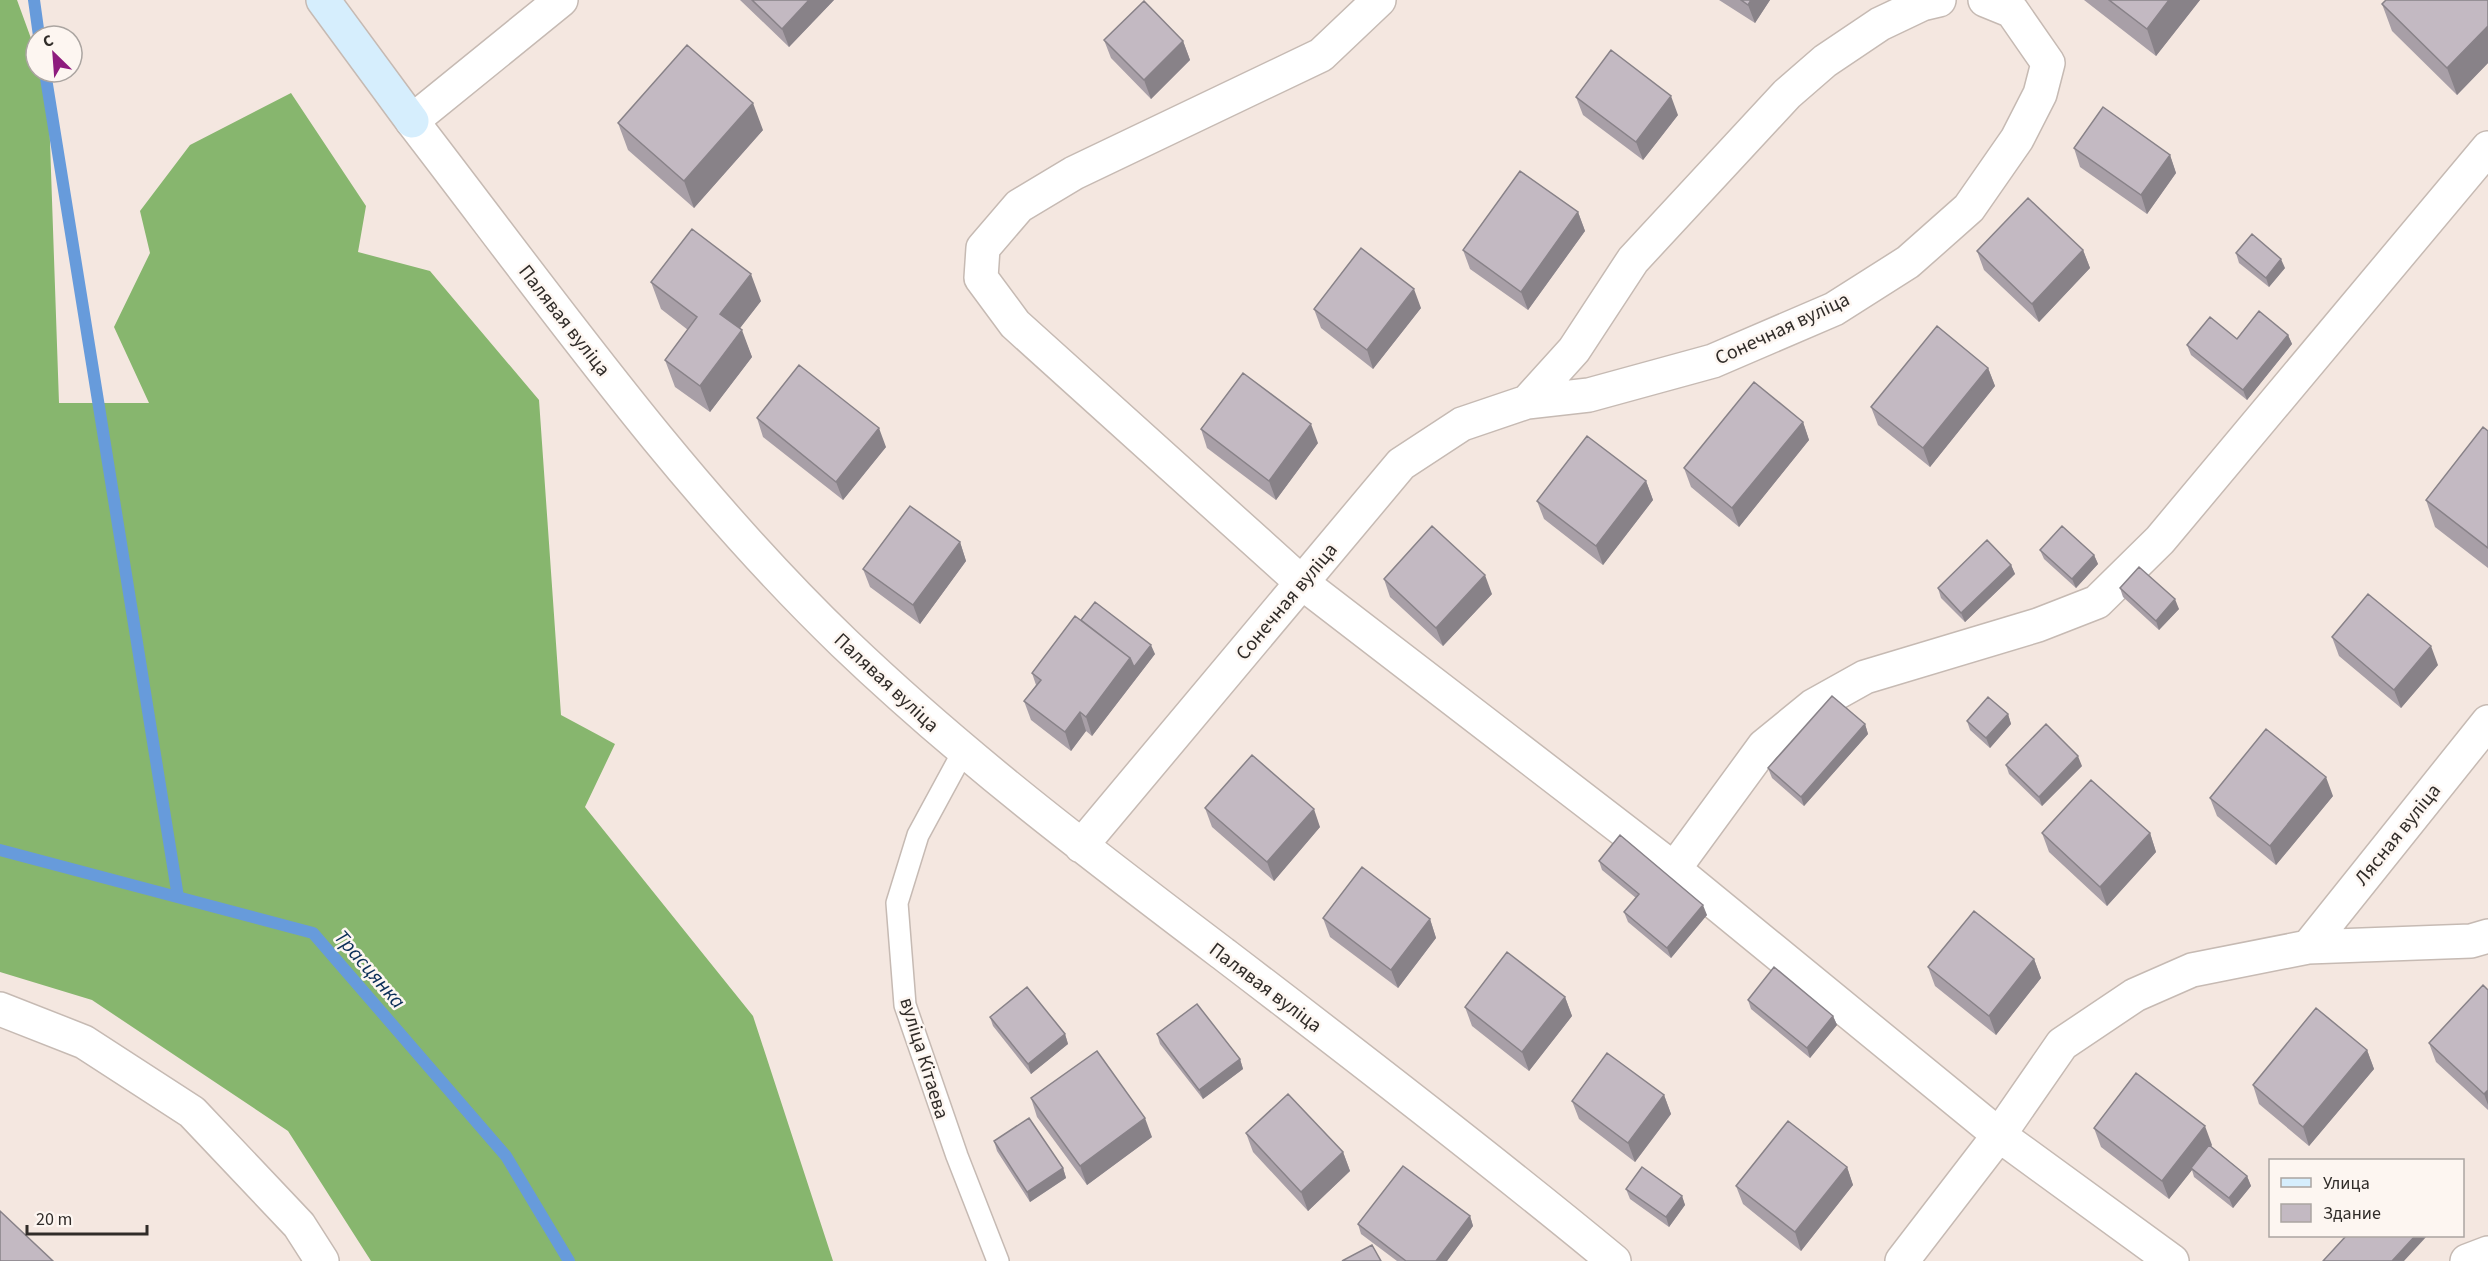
<svg xmlns="http://www.w3.org/2000/svg" width="2488" height="1261" viewBox="0 0 2488 1261" font-family="'Source Sans 3',sans-serif">
  <style>
    .forest { fill: #87b66e }
    .lines { fill: none; stroke-linecap: round; stroke-linejoin: round }
    .stream { stroke: #679bdb; stroke-width: 12 }
    .lane-casing { stroke: #c6bab3; stroke-width: 24 }
    .street-casing { stroke: #c6bab3; stroke-width: 36 }
    .secondary-casing { stroke: #c6bab3; stroke-width: 36 }
    .lane { stroke: #fff; stroke-width: 21 }
    .street { stroke: #fff; stroke-width: 33 }
    .secondary { stroke: #d6eefd; stroke-width: 33 }
    .wall { fill: #a89fa7 }
    .shaded-wall { fill: #888288 }
    .building { fill: #c3b9c2; stroke: #888288; stroke-width: 1.5 }
    .labels { text-anchor: middle; stroke-width: 5; stroke-linejoin: round; paint-order: stroke }
    .street-label { font-size: 20px; fill: #302c29; stroke: #fdf6f1 }
    .water-label { font-size: 21px; font-style: italic; fill: #0b2f58; stroke: #fdf6f1 }
  </style>
  <rect width="100%" height="100%" fill="#f4e7e0"/>
  <!-- forest -->
  <path class="forest" d="M0 0H17L36 52V72H44L48 84 59 403H149L114 327 150 253 140 211 190 145 291 93 366 206 358 252 430 271 539 400 561 715 615 744 585 807 753 1016 833 1261H371L288 1131 92 1000 0 972Z"/>
  <g class="lines">
    <!-- stream -->
    <path class="stream" d="M34 0 39 36
      M45 72 178 897
      M0 850 313 933 506 1156 569 1261"/>
    <!-- lane casing -->
    <g class="lane-casing">
      <path id="lane" d="M963 752 918 835 897 903 905 1005 957 1156 998 1261"/>
    </g>
    <!-- street casing -->
    <g class="street-casing">
      <path id="street" d="M561 0 412 121C550 300 681 486 844 643 963 757 1094 856 1226 956 1357 1056 1487 1156 1614 1261
        M1379 0 1321 55 1074 173 1019 206 983 248 981 278 1015 324 1301 582 1674 869 1999 1135 2172 1261
        M1527 402 1574 350 1633 260 1787 94 1825 61 1880 24 1922 4 1939 0
        M1081 846 1401 464 1462 424 1527 402 1589 395 1713 361 1834 309 1908 262 1969 208 2017 139 2040 94 2048 63 2012 11 1985 0
        M1674 869 1764 746 1813 706 1865 677 2038 625 2097 602 2160 540 2488 148
        M2308 947 2488 722
        M0 1009 84 1042 192 1112 299 1225 322 1261
        M1902 1261 1999 1135 2062 1044 2135 995 2192 970 2308 947 2471 941 2488 936
        M2467 1261 2488 1253"/>
    </g>
    <!-- secondary casing -->
    <g class="secondary-casing">
      <path id="secondary" d="M323 0 412 121"/>
    </g>
    <!-- lane -->
    <use href="#lane" class="lane"/>
    <!-- street -->
    <use href="#street" class="street"/>
    <!-- secondary -->
    <use href="#secondary" class="secondary"/>
  </g>
  <!-- wall -->
  <path class="wall" d="M740 0H834L789 47Z
    M1719 0H1770L1755 23Z
    M2084 0H2200L2156 56Z
    M2488 0V63L2457 95 2392 31 2382 4Z
    M1104 40 1183 41 1190 60 1151 99 1111 58Z
    M1576 97 1678 115 1643 160 1583 115Z
    M618 123 763 130 694 208 628 150Z
    M2074 148 2170 155 2176 173 2147 214 2080 167Z
    M1578 212 1585 231 1528 310 1470 269 1463 250Z
    M2083 250 2090 268 2039 322 1984 270 1977 251Z
    M2236 253 2285 268 2269 287 2239 263Z
    M651 282 761 301 740 328 752 357 710 412 675 387 665 360 688 330 661 309Z
    M1421 308 1373 369 1321 328 1314 309Z
    M2288 335 2292 344 2247 400 2191 355 2187 345 2237 339Z
    M1988 368 1995 386 1930 467 1878 425 1871 407Z
    M757 418 886 447 843 500 763 437Z
    M1803 422 1809 440 1739 527 1691 487 1684 468Z
    M1201 429 1318 443 1276 500 1207 448Z
    M2488 431V568L2435 527 2426 500Z
    M1646 481 1653 500 1603 565 1544 519 1537 501Z
    M960 542 966 561 920 624 870 587 863 569Z
    M2040 550 2094 555 2098 564 2076 588 2044 559Z
    M2011 565 2015 574 1965 622 1941 598 1938 588Z
    M1384 579 1492 594 1443 646 1390 597Z
    M2120 588 2179 609 2159 630 2123 597Z
    M1081 620 1155 654 1092 736 1086 731 1071 751 1031 720 1024 701 1036 685 1032 673Z
    M2332 637 2438 665 2401 708 2339 656Z
    M2008 714 2011 724 1990 748 1970 730 1967 721Z
    M1865 724 1868 734 1804 806 1772 778 1768 768Z
    M2006 765 2082 766 2042 806 2009 774Z
    M2333 796 2276 865 2217 816 2210 798Z
    M1205 808 1320 827 1274 881 1212 827Z
    M2042 833H2150L2156 852 2107 906 2049 852Z
    M1599 861 1707 915 1671 958 1628 922 1624 912 1636 898 1602 870Z
    M1323 918 1430 919 1436 938 1398 988 1330 937Z
    M2034 959 2041 978 1996 1035 1935 986 1928 967Z
    M2488 990V1110L2436 1062 2429 1043Z
    M1565 997 1572 1016 1529 1071 1472 1026 1465 1007Z
    M1748 1000 1833 1016 1837 1025 1810 1058 1751 1009Z
    M990 1017 1065 1034 1068 1044 1031 1074 993 1026Z
    M1157 1034 1240 1059 1243 1069 1203 1099 1160 1044Z
    M2367 1050 2374 1069 2309 1146 2259 1104 2253 1085Z
    M1664 1095 1671 1114 1635 1162 1579 1119 1572 1101Z
    M1031 1098 1152 1137 1087 1185 1037 1117Z
    M2094 1128 2212 1145 2211 1146 2247 1176 2251 1186 2233 1208 2194 1177 2192 1170 2169 1199 2101 1147Z
    M1246 1133 1343 1152 1350 1171 1308 1211 1253 1152Z
    M994 1141 1063 1168 1066 1178 1030 1202 997 1151Z
    M1847 1167 1853 1185 1801 1251 1743 1204 1736 1186Z
    M1626 1189 1682 1196 1685 1205 1669 1227 1630 1199Z
    M1470 1216 1473 1226 1447 1261H1397L1361 1234 1358 1224Z"/>
  <!-- shaded-wall -->
  <path class="shaded-wall" d="M809 0H834L789 47 782 29Z
    M1751 0H1770L1755 23 1748 5Z
    M2169 0H2200L2156 56 2147 29Z
    M2488 26V63L2457 95 2447 68Z
    M1183 41 1190 60 1151 99 1144 80Z
    M1671 96 1678 115 1643 160 1636 142Z
    M753 103 763 130 694 208 684 181Z
    M2170 155 2176 173 2147 214 2141 195Z
    M1578 212 1585 231 1528 310 1521 292Z
    M2083 250 2090 268 2039 322 2032 304Z
    M2281 259 2285 268 2269 287 2266 278Z
    M751 274 761 301 730 341 720 314Z
    M1414 289 1421 308 1373 369 1367 350Z
    M742 330 752 357 710 412 700 386Z
    M2288 335 2292 344 2247 400 2243 390Z
    M1988 368 1995 386 1930 467 1923 448Z
    M1803 422 1809 440 1739 527 1732 508Z
    M1311 424 1318 443 1276 500 1269 481Z
    M879 428 886 447 843 500 836 482Z
    M1646 481 1653 500 1603 565 1596 546Z
    M960 542 966 561 920 624 913 605Z
    M2094 555 2098 564 2076 588 2072 579Z
    M2011 565 2015 574 1965 622 1961 613Z
    M1485 575 1492 594 1443 646 1436 628Z
    M2175 599 2179 609 2159 630 2156 621Z
    M1151 645 1155 654 1092 736 1086 717 1130 658Z
    M2431 646 2438 665 2401 708 2394 690Z
    M1080 712 1086 731 1071 751 1065 732Z
    M2008 714 2011 724 1990 748 1986 738Z
    M1865 724 1868 734 1804 806 1801 797Z
    M2078 756 2082 766 2042 806 2039 797Z
    M2326 777 2333 796 2276 865 2270 846Z
    M1314 809 1320 827 1274 881 1267 862Z
    M2150 833 2156 852 2107 906 2100 887Z
    M1703 905 1707 915 1671 958 1667 948Z
    M1430 919 1436 938 1398 988 1391 970Z
    M2034 959 2041 978 1996 1035 1989 1016Z
    M1565 997 1572 1016 1529 1071 1522 1052Z
    M1833 1016 1837 1025 1810 1058 1807 1048Z
    M1065 1034 1068 1044 1031 1074 1028 1064Z
    M2367 1050 2374 1069 2309 1146 2303 1127Z
    M1240 1059 1243 1069 1203 1099 1199 1090Z
    M2488 1090V1105L2484 1094Z
    M1664 1095 1671 1114 1635 1162 1628 1143Z
    M1145 1118 1152 1137 1087 1185 1080 1166Z
    M2205 1126 2212 1145 2193 1169 2191 1168 2192 1170 2169 1199 2162 1181Z
    M1343 1152 1350 1171 1308 1211 1301 1192Z
    M1847 1167 1853 1185 1801 1251 1795 1232Z
    M1063 1168 1066 1178 1030 1202 1027 1192Z
    M2247 1176 2251 1186 2233 1208 2229 1198Z
    M1682 1196 1685 1205 1669 1227 1666 1217Z
    M1470 1216 1473 1226 1447 1261H1436Z
    M2415 1236H2427L2404 1261H2392Z"/>
  <!-- building -->
  <path class="building" d="M752 0H809L782 29Z
    M1741 0H1751L1748 5Z
    M2109 0H2169L2147 29Z
    M2386 0H2488V26L2447 68 2382 4Z
    M1144 1 1183 41 1144 80 1104 40Z
    M687 45 753 103 684 181 618 123Z
    M1611 50 1671 96 1636 142 1576 97Z
    M2103 107 2170 155 2141 195 2074 148Z
    M1520 171 1578 212 1521 292 1463 250Z
    M2028 198 2083 250 2032 304 1977 251Z
    M692 229 751 274 720 314 742 330 700 386 665 360 697 317 651 282Z
    M2252 234 2281 259 2266 278 2236 253Z
    M1361 248 1414 289 1367 350 1314 309Z
    M2259 311 2288 335 2243 390 2187 345 2210 317 2237 339Z
    M1937 326 1988 368 1923 448 1871 407Z
    M799 365 879 428 836 482 757 418Z
    M1243 373 1311 424 1269 481 1201 429Z
    M1754 382 1803 422 1732 508 1684 468Z
    M2483 427 2488 431V548L2426 500Z
    M1587 436 1646 481 1596 546 1537 501Z
    M910 506 960 542 913 605 863 569Z
    M1432 526 1485 575 1436 628 1384 579Z
    M2062 526 2094 555 2072 579 2040 550Z
    M1987 540 2011 565 1961 613 1938 588Z
    M2139 567 2175 599 2156 621 2120 588Z
    M2368 594 2431 646 2394 690 2332 637Z
    M1095 602 1151 645 1134 667 1130 658 1081 620Z
    M1075 616 1130 658 1086 717 1080 712 1065 732 1024 701 1041 680 1032 673Z
    M1832 696 1865 724 1801 797 1768 768Z
    M1988 697 2008 714 1986 738 1967 721Z
    M2046 724 2078 756 2039 797 2006 765Z
    M2266 729 2326 777 2270 846 2210 798Z
    M1252 755 1314 809 1267 862 1205 808Z
    M2091 780 2150 833 2100 887 2042 833Z
    M1620 835 1703 905 1667 948 1624 912 1639 894 1599 861Z
    M1362 867 1430 919 1391 970 1323 918Z
    M1974 911 2034 959 1989 1016 1928 967Z
    M1507 952 1565 997 1522 1052 1465 1007Z
    M1774 967 1833 1016 1807 1048 1748 1000Z
    M2483 985 2488 990V1090L2484 1094 2429 1043Z
    M1027 987 1065 1034 1028 1064 990 1017Z
    M1197 1004 1240 1059 1199 1090 1157 1034Z
    M2316 1008 2367 1050 2303 1127 2253 1085Z
    M1097 1051 1145 1118 1080 1166 1031 1098Z
    M1607 1053 1664 1095 1628 1143 1572 1101Z
    M2136 1073 2205 1126 2162 1181 2094 1128Z
    M1288 1094 1343 1152 1301 1192 1246 1133Z
    M1029 1118 1063 1168 1027 1192 994 1141Z
    M1788 1121 1847 1167 1795 1232 1736 1186Z
    M2209 1145 2247 1176 2229 1198 2191 1168Z
    M1403 1166 1470 1216 1436 1261H1406L1358 1224Z
    M1642 1167 1682 1196 1666 1217 1626 1189Z
    M0 1211 53 1261H0Z
    M2346 1236H2415L2392 1261H2323Z
    M1372 1245 1381 1261H1342Z"/>
  <g class="labels">
    <!-- street labels -->
    <g class="street-label">
      <text transform="translate(565 320) rotate(52)" y="7">Палявая вуліца</text>
      <text transform="translate(1782 328) rotate(-25)" y="7">Сонечная вуліца</text>
      <text transform="translate(1286 601) rotate(-50)" y="7">Сонечная вуліца</text>
      <text transform="translate(887 682) rotate(43)" y="7">Палявая вуліца</text>
      <text transform="translate(2397 834) rotate(-51)" y="7">Лясная вуліца</text>
      <text transform="translate(1266 987) rotate(37)" y="7">Палявая вуліца</text>
      <text transform="translate(925 1058) rotate(73)" y="7">вуліца Кітаева</text>
    </g>
    <!-- water labels -->
    <g class="water-label">
      <text transform="translate(370 969) rotate(49)" y="7">Трасцянка</text>
    </g>
  </g>
  <!-- legend -->
  <rect x="2269" y="1159" width="195" height="78" fill="#fdf6f1" stroke="#aba5a1" stroke-width="1.5"/>
  <rect x="2281" y="1178" width="30" height="9" fill="#d6eefd" stroke="#aba5a1" stroke-width="1.5"/>
  <text x="2323" y="1189" font-size="18" fill="#302c29">Улица</text>
  <rect x="2281" y="1204" width="30" height="18" fill="#c3b9c2" stroke="#aba5a1" stroke-width="1.5"/>
  <text x="2323" y="1219" font-size="18" fill="#302c29">Здание</text>
  <!-- north arrow -->
  <g transform="translate(54 54) rotate(335)"><circle r="28" fill="#fdf6f1" stroke="#aba5a1" stroke-width="1.5"/>
  <path d="M0-4.5L10 22L0 15L-10 22Z" fill="#8e1c7e"/>
  <text y="-9" font-size="16" font-weight="bold" text-anchor="middle" fill="#302c29">С</text>
  </g>
  <!-- scale -->
  <path d="M27 1225v9h120v-9" fill="none" stroke="#302c29" stroke-width="3"/>
  <text x="36" y="1225" font-size="18" fill="#302c29" stroke="#fdf6f1" stroke-width="4.5" paint-order="stroke">20 m</text>
</svg>
